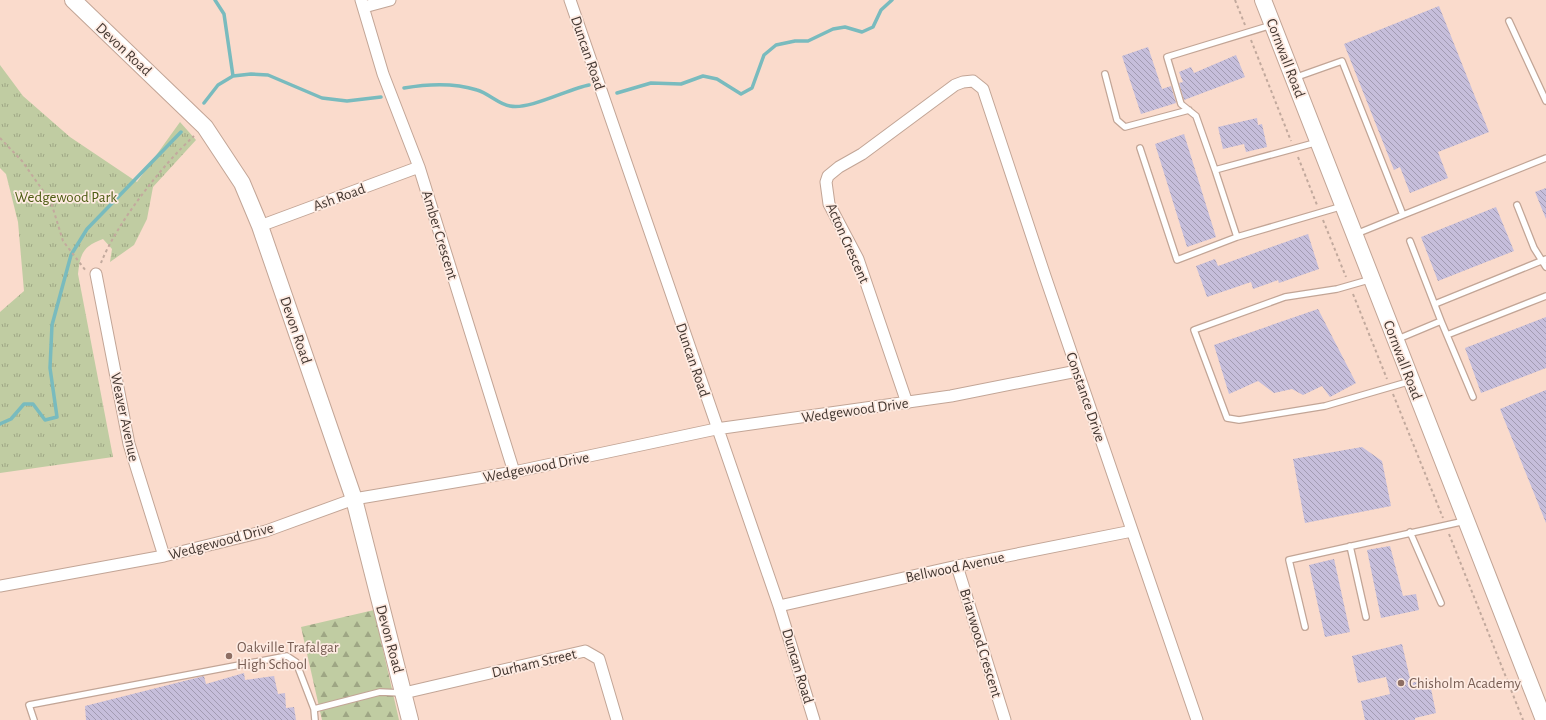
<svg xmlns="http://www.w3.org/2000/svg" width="1546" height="720" viewBox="0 0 1546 720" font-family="'Alegreya Sans',sans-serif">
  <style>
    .forest { fill: url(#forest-firs) }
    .park { fill: url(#park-tufts) }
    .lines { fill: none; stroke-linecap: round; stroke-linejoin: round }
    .stream { stroke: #79bbbe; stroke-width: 3.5 }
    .building { fill: url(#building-back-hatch) }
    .lane-casing { stroke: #c2a596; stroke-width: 8 }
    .street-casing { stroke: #c2a596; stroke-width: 13 }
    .secondary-casing { stroke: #c2a596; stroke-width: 18 }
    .path { stroke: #c2a99d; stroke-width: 2; stroke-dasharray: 3 3; stroke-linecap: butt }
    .lane { stroke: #fff; stroke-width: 5.5 }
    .street { stroke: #fff; stroke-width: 11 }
    .secondary { stroke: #fff; stroke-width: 16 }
    .education-dot { fill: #8d6e63; stroke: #feebe2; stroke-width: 1.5 }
    .labels { text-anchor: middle; stroke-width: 3.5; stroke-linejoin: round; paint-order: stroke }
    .street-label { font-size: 15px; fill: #423630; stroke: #feebe2 }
    .park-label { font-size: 15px; fill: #4d5c12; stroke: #feebe2 }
    .education-label { font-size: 15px; fill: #785e54; stroke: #feebe2; text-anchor: start }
  </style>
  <defs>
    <pattern id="forest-firs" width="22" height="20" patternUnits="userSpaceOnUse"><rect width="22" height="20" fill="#c0cca2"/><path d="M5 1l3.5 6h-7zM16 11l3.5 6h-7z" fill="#9ea684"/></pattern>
    <pattern id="park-tufts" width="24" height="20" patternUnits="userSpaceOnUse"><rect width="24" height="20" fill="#c0cca2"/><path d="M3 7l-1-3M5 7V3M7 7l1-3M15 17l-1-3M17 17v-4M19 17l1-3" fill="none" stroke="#9ea684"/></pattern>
    <pattern id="building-back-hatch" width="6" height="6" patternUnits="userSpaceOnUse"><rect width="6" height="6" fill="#c6bedb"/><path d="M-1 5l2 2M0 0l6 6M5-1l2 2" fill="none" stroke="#a29bb2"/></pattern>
  </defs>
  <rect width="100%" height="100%" fill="#fadbcc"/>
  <!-- forest -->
  <path class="forest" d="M374 610 399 720H322L301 627Z"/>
  <!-- park -->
  <path class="park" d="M0 65 23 96 70 137 137 182 180 122 196 140 153 187 147 219 134 245 110 262 112 249 103 239C83 246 80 254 78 274L113 457 0 473V312L24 291 18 222 6 174 0 168Z"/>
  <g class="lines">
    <!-- stream -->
    <path class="stream" d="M215 0 224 14 233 76
      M404 88C427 84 455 83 477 90 488 93 500 105 510 106 530 110 568 89 589 85
      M617 93 651 83 681 84 703 76 717 79 741 94 752 88 764 55 776 45 795 41H808L833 29 845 27 862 32 873 27 881 10 892 0
      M204 103 218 85 233 76 251 74 268 75 322 98 347 101 381 97
      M0 424 11 419 24 404H33L45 420 57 417 50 368 52 325 71 255 87 229 181 132"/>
  </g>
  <!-- building -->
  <path class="building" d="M1439 6 1489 132 1438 152 1448 178 1410 193 1400 167 1394 170 1344 44Z
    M1148 47 1162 89 1171 86 1176 103 1141 114 1122 56Z
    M1236 55 1245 77 1184 100 1179 83 1183 82 1179 72 1191 67 1194 73Z
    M1257 118 1258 125 1262 124 1267 147 1246 152 1244 144 1223 149 1218 127Z
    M1184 134 1216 237 1187 247 1155 144Z
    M1546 188V219L1535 192Z
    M1496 207 1514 251 1438 281 1421 237Z
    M1308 234 1319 269 1279 283 1278 280 1253 289 1251 282 1207 297 1196 266 1215 259 1218 266Z
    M1318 309 1356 383 1330 397 1322 386 1303 395 1292 389 1274 393 1258 381 1229 394 1214 345Z
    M1546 317V368L1481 393 1465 348Z
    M1546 390V523L1500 409Z
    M1362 447 1382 461 1391 506 1305 523 1293 459Z
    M1390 546 1403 596 1416 594 1419 610 1381 618 1367 550Z
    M1334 559 1350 632 1325 637 1309 565Z
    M1402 644 1411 683 1429 679 1436 713 1415 718V720H1365L1361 701 1390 694 1386 677 1358 683 1352 656Z
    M244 673 245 680 274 676 278 694 285 693 286 708 294 707 296 720H86L85 706 204 676 206 684Z"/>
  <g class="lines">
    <!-- lane casing -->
    <g class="lane-casing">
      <path id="lane" d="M1509 21 1546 101
        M1105 74 1117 120 1125 127 1189 110
        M1294 78 1342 61 1403 215 1356 234
        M1318 142 1215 170 1237 237 1343 206
        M1140 148 1177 260 1237 237
        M1215 170 1196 116 1181 104 1167 57 1272 25
        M1517 205 1534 248 1546 267
        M1403 215 1546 158
        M1410 241 1441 321
        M1372 279 1337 289 1285 297 1194 330 1227 418 1239 420 1325 406 1411 381
        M1435 304 1546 259
        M1447 335 1546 296
        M1398 339 1441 321 1473 397
        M1410 532 1441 603
        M1350 546 1366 617
        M1305 627 1289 560 1465 521
        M314 709 380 692 402 693
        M34 720 29 705 287 656 296 662 314 709 315 720"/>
    </g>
    <!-- street casing -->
    <g class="street-casing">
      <path id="street" d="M361 0 383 74 419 167 514 472
        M570 0 779 606 814 720
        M364 7 390 0
        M260 226 419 167
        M96 274 129 444 164 556
        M907 403 858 259 829 204 826 182 828 176 839 167 862 154 955 85 963 82 973 81 983 89 1045 276 1197 720
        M957 566 1005 720
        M0 586 164 556 266 531 354 499 514 472 716 429 951 396 1077 371
        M779 606 957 566 1132 531
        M404 693 585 651 599 659 617 720"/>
    </g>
    <!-- secondary casing -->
    <g class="secondary-casing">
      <path id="secondary" d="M73 0 205 127 242 183 260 226 354 499 410 720
        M1263 0 1544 720"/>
    </g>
    <!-- path -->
    <path class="path" d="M1235 0 1245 25
      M1251 40 1291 141
      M0 138 22 161 51 202 63 241 86 271
      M1298 157 1317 205
      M1323 220 1346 277
      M101 263C116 224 163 164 194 136
      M1353 294 1387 379
      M1393 394 1443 518
      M1449 534 1523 720"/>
    <!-- lane -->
    <use href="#lane" class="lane"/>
    <!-- street -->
    <use href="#street" class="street"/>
    <!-- secondary -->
    <use href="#secondary" class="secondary"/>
  </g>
  <!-- markers -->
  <g class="education-dot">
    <circle cx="229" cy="656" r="4"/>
    <circle cx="1401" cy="683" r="4"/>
  </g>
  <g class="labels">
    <!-- street labels -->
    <g class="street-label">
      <text transform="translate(124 49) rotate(43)" y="5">Devon Road</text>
      <text transform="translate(588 53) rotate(71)" y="5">Duncan Road</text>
      <text transform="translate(1286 58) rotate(69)" y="5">Cornwall Road</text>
      <text transform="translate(339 197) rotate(-20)" y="5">Ash Road</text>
      <text transform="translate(440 235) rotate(73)" y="5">Amber Crescent</text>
      <text transform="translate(848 243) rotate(66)" y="5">Acton Crescent</text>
      <text transform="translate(296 330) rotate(71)" y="5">Devon Road</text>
      <text transform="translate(693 360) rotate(71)" y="5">Duncan Road</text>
      <text transform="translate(1403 360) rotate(69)" y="5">Cornwall Road</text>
      <text transform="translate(1086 397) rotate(71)" y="5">Constance Drive</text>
      <text transform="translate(855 410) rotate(-8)" y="5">Wedgewood Drive</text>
      <text transform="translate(125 417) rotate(78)" y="5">Weaver Avenue</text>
      <text transform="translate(536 467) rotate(-11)" y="5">Wedgewood Drive</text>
      <text transform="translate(221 541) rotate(-15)" y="5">Wedgewood Drive</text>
      <text transform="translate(955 567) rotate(-12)" y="5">Bellwood Avenue</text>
      <text transform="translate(390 639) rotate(75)" y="5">Devon Road</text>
      <text transform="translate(981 643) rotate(73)" y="5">Briarwood Crescent</text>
      <text transform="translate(534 663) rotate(-13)" y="5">Durham Street</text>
      <text transform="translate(798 666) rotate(73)" y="5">Duncan Road</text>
    </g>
    <!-- park labels -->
    <g class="park-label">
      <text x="66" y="202">Wedgewood Park</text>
    </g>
    <!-- education labels -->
    <g class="education-label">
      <text x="237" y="652">Oakville Trafalgar<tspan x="237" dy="17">High School</tspan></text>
      <text x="1409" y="688">Chisholm Academy</text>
    </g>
  </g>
</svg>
